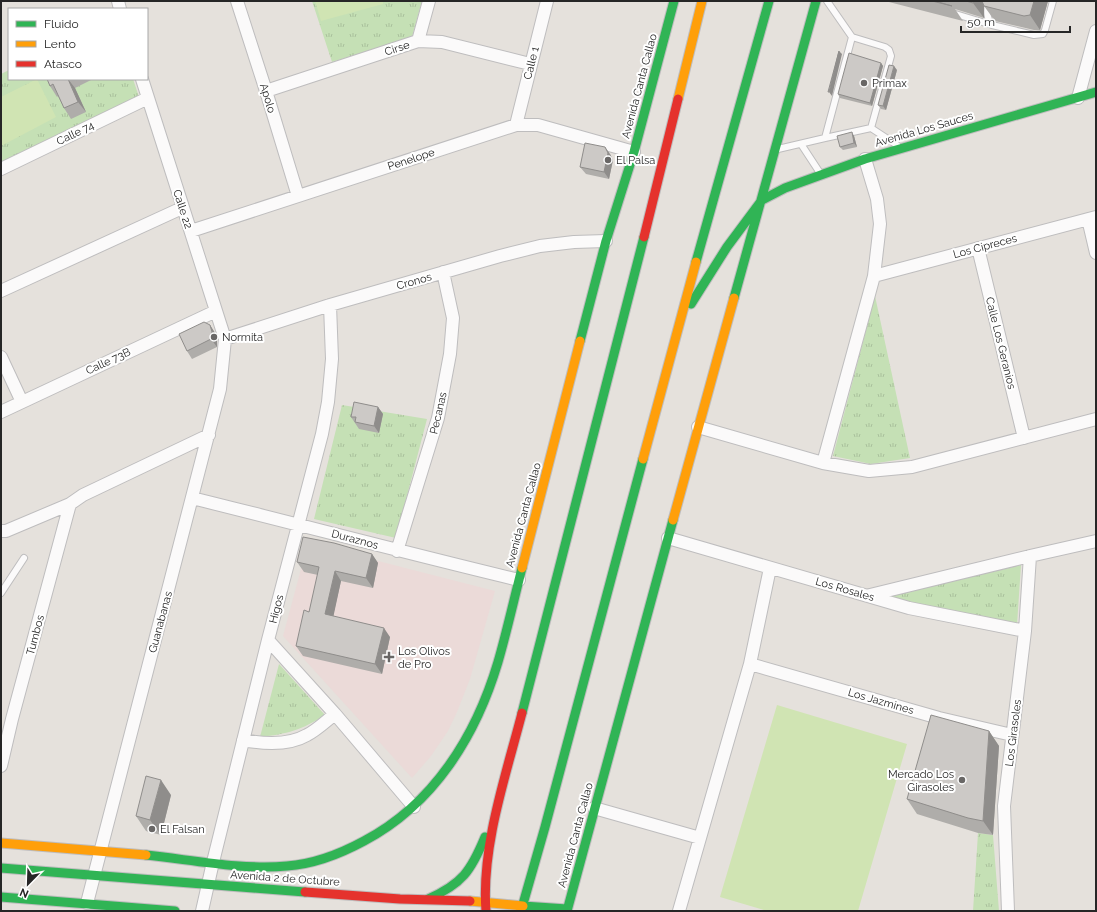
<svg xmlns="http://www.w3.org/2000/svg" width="1097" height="912" viewBox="0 0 1097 912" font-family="Raleway,sans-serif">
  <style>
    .medical { fill: #ebdad8 }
    .park { fill: url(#park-tufts) }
    .pitch { fill: #d0e4b3 }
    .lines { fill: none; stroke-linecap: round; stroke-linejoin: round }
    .lane-casing { stroke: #bebdbe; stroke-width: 8 }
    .street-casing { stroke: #bebdbe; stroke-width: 14 }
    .fast-casing { stroke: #bebdbe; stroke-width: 11 }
    .slow-casing { stroke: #bebdbe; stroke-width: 11 }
    .jam-casing { stroke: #bebdbe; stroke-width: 11 }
    .lane { stroke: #fbfafa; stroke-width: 6 }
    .street { stroke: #fbfafa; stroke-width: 12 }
    .fast { stroke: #30b455; stroke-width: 9 }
    .slow { stroke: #ff9f0a; stroke-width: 9 }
    .jam { stroke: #e5322d; stroke-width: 9 }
    .wall { fill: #afadaa }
    .shaded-wall { fill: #8f8d8b }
    .building { fill: #ccc9c6; stroke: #8f8d8b }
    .poi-dot { fill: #696766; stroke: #fff; stroke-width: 1.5 }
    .labels { text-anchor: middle; stroke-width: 4; stroke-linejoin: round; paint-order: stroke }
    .street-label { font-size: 11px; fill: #262626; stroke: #fff }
    .poi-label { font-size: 11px; fill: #262626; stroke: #fff; text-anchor: start }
  </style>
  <defs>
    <pattern id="park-tufts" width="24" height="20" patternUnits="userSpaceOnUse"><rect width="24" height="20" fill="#c5e0b5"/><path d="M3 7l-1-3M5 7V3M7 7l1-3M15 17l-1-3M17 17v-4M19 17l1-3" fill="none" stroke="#a9c09c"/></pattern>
  </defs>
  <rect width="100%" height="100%" fill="#e5e1dc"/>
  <!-- medical -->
  <path class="medical" d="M308 543 495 591 470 679 457 712 448 731 431 756 412 778 283 636Z"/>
  <!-- park -->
  <path class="park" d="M312 1H422L412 37 332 62Z
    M9 70V79H133L141 103 1 170V74Z
    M875 296 910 458 871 464 833 456Z
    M342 405 427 419 396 538 314 519Z
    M1021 565 1017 625 886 597Z
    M279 664 325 715C302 730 287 734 260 737Z
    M978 833 993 835 999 911H973Z"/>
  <!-- pitch -->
  <path class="pitch" d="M315 1H383V4L321 21Z
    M37 79 56 117 1 146V97Z
    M777 705 907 744 858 911H767L720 897Z"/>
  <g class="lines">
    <!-- lane casing -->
    <g class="lane-casing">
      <path id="lane" d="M988 1C987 11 986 17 992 25L1034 35 1043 34 1045 30 1053 1
        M952 13 992 25
        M852 37 885 47 889 50 891 56 871 128
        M825 138 871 128 897 145
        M801 144 820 173
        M778 149 825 138 852 37 827 1
        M1 593 24 558"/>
    </g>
    <!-- street casing -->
    <g class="street-casing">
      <path id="street" d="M118 1 120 9
        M237 1 266 91 298 196
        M418 41 429 1
        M266 91 418 41 442 42 530 64
        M1078 98 1096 31
        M516 125 547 1
        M1 169 148 98
        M1088 219 1096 253
        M191 231 516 125H538L634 152
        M978 248 1024 438
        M874 276 1096 217
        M1 291 182 208
        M225 339 330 305 500 256 540 246 574 242 606 241
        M1 357 22 402
        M1 412 216 311
        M698 427 823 463 869 471 912 467 1096 419
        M823 463 874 276 880 224 877 199 865 159
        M192 498C301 525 410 554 519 580
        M1 531H6L70 504 83 495 209 435
        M668 538 909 608 1025 631
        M397 551 438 418 450 354 453 318 443 272
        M870 595 1030 556 1096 541
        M268 640 335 714 414 807
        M750 664 939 718 1012 735
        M243 740C264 744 288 746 307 735 317 730 326 721 335 714
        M1 766 12 719 70 504
        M594 808 700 838
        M87 903 220 389 225 339 142 79
        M202 911 213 862 268 640 322 434 328 402 332 359 330 305
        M679 911 750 664 770 568
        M1008 911 1004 806 1025 631 1030 556"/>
    </g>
    <!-- fast casing -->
    <g class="fast-casing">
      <path id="fast" d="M762 200 785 188 865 159 1096 92
        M696 262 769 1
        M734 298 816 1
        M691 304 727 247 762 200
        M580 341 606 241 634 152 674 1
        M522 713 644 237
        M146 855C193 860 241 870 287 866 315 864 340 854 364 841 434 804 476 736 498 662 507 631 514 599 522 568
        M1 868 305 892
        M1 897 175 911
        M428 899C462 884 471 871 485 837
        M523 906 567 909
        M521 911 545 827 643 459
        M567 911 673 520"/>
    </g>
    <!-- slow casing -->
    <g class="slow-casing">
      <path id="slow" d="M678 99 702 1
        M643 459 696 262
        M673 520 734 298
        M522 568 580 341
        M1 843 146 855
        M470 901 523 906"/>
    </g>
    <!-- jam casing -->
    <g class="jam-casing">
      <path id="jam" d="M644 237 678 99
        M305 892 400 899 470 901
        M486 911C481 847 506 775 522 713"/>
    </g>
    <!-- lane -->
    <use href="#lane" class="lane"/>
    <!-- street -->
    <use href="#street" class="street"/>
    <!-- fast -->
    <use href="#fast" class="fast"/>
    <!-- slow -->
    <use href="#slow" class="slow"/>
    <!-- jam -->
    <use href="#jam" class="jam"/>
  </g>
  <!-- wall -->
  <path class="wall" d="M885 1H1048L1040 30H1034L995 21 984 6V4V18L955 9 963 21Z
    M881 63 883 66 872 106 840 98 838 94Z
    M897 70 886 110 881 109 878 105Z
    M47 79H93L75 88 86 112 71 119 64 108 58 96 57 97 50 86Z
    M854 136 857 147 843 150 840 147Z
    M610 154 613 160 609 179 586 174 580 167Z
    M210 325 215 333 217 340V347L192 359 187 351Z
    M378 407 383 414 379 433 359 429 351 417Z
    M372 554 378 563 373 588 341 581 333 616 390 637 382 674 303 656 296 646 309 612 318 575 304 572 297 562Z
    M989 731 999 746 993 835 978 833 917 814 907 799Z
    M171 795 161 835 146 831 136 816Z"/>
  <!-- shaded-wall -->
  <path class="shaded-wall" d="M973 1H984V18L973 3Z
    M1034 1H1048L1040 30 1030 15Z
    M839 51 842 54 832 96 829 92Z
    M881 63 883 66 872 106 870 103Z
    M894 66 897 70 886 110 883 106Z
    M68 79 75 88 86 112 78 102Z
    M852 132 854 136 857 147 854 143Z
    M605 147 610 154 613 160 609 179 604 172Z
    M210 325 215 333 217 340V347L211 339Z
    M378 407 383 414 379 433 374 426Z
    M372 554 378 563 373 588 366 578Z
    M335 571 341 581 332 623 325 614Z
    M384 628 390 637 382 674 375 664Z
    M989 731 999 746 993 835 983 821Z
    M161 780 171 795 161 835 150 820Z"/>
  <!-- building -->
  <path class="building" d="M932 1H935L952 6Z
    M966 1H973V3Z
    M982 1H1034L1030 15 1024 16 984 6Z
    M839 51 829 92H828Z
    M849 53 881 63 870 103 838 94Z
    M889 65 894 66 883 106 878 105Z
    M47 79H68L78 102 64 108 53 84 50 86Z
    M852 132 854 143 840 147 837 136Z
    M585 143 605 147 608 153 604 172 580 167Z
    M204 322 210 325 212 332 211 339 187 351 179 334Z
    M354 402 378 407 374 426 355 422 356 417H351Z
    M303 537 334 543 372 554 366 578 335 571 325 614 384 628 375 664 296 646 304 610 309 612 319 567 297 562Z
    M931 715 989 731 983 821 968 818 907 799Z
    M146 776 161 780 150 820 136 816Z"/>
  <!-- markers -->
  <g class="poi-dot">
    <circle cx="864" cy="83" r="4"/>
    <circle cx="608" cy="160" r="4"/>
    <circle cx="214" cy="337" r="4"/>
    <path d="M387 651h4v4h4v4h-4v4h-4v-4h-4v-4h4z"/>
    <circle cx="962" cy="780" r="4"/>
    <circle cx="152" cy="829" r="4"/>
  </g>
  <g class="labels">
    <!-- street labels -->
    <g class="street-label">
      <text transform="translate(397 48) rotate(-18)" y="4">Cirse</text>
      <text transform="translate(531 63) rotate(-76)" y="4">Calle 1</text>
      <text transform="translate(639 86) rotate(-75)" y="4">Avenida Canta Callao</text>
      <text transform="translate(268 98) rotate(73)" y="4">Apolo</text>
      <text transform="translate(924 129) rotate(-16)" y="4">Avenida Los Sauces</text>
      <text transform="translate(75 133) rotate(-26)" y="4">Calle 74</text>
      <text transform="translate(411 159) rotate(-18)" y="4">Penelope</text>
      <text transform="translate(183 209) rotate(72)" y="4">Calle 22</text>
      <text transform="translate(985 246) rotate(-15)" y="4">Los Cipreces</text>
      <text transform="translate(414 281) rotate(-16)" y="4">Cronos</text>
      <text transform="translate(1001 343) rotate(76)" y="4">Calle Los Geranios</text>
      <text transform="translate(108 361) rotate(-25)" y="4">Calle 73B</text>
      <text transform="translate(438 413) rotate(-77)" y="4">Pecanas</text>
      <text transform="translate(523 515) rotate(-75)" y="4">Avenida Canta Callao</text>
      <text transform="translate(355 539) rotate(15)" y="4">Duraznos</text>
      <text transform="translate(845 589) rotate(16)" y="4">Los Rosales</text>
      <text transform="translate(276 609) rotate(-76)" y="4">Higos</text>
      <text transform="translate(160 622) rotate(-75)" y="4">Guanabanas</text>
      <text transform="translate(35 635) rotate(-75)" y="4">Tumbos</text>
      <text transform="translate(881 701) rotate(16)" y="4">Los Jazmines</text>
      <text transform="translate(1013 733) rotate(-83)" y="4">Los Girasoles</text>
      <text transform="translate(575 835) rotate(-75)" y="4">Avenida Canta Callao</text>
      <text transform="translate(285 878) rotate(4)" y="4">Avenida 2 de Octubre</text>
    </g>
    <!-- poi labels -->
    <g class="poi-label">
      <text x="872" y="87">Primax</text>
      <text x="616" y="164">El Palsa</text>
      <text x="222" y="341">Normita</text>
      <text x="398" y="655">Los Olivos<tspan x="398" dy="13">de Pro</tspan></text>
      <text x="954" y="778" text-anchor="end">Mercado Los<tspan x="954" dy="13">Girasoles</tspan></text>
      <text x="160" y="833">El Falsan</text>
    </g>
  </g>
  <!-- border -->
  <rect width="1097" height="912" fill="none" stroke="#262626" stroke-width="4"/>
  <!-- legend -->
  <rect x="8" y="8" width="140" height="72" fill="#ffffff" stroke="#a8a8a8"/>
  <rect x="16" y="21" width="20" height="6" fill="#30b455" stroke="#a8a8a8"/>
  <text x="44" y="28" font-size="12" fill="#262626">Fluido</text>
  <rect x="16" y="41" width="20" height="6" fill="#ff9f0a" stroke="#a8a8a8"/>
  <text x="44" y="48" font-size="12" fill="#262626">Lento</text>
  <rect x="16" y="61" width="20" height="6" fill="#e5322d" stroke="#a8a8a8"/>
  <text x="44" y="68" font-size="12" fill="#262626">Atasco</text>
  <!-- north arrow -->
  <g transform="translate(28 884) rotate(203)" stroke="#ffffff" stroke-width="3" paint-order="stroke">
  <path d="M0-3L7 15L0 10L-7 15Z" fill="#262626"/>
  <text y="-6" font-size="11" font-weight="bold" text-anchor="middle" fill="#262626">N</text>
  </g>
  <!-- scale -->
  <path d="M961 26v6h109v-6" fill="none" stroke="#262626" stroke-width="2"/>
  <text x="967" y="26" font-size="12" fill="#262626" stroke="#ffffff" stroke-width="3" paint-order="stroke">50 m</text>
</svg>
